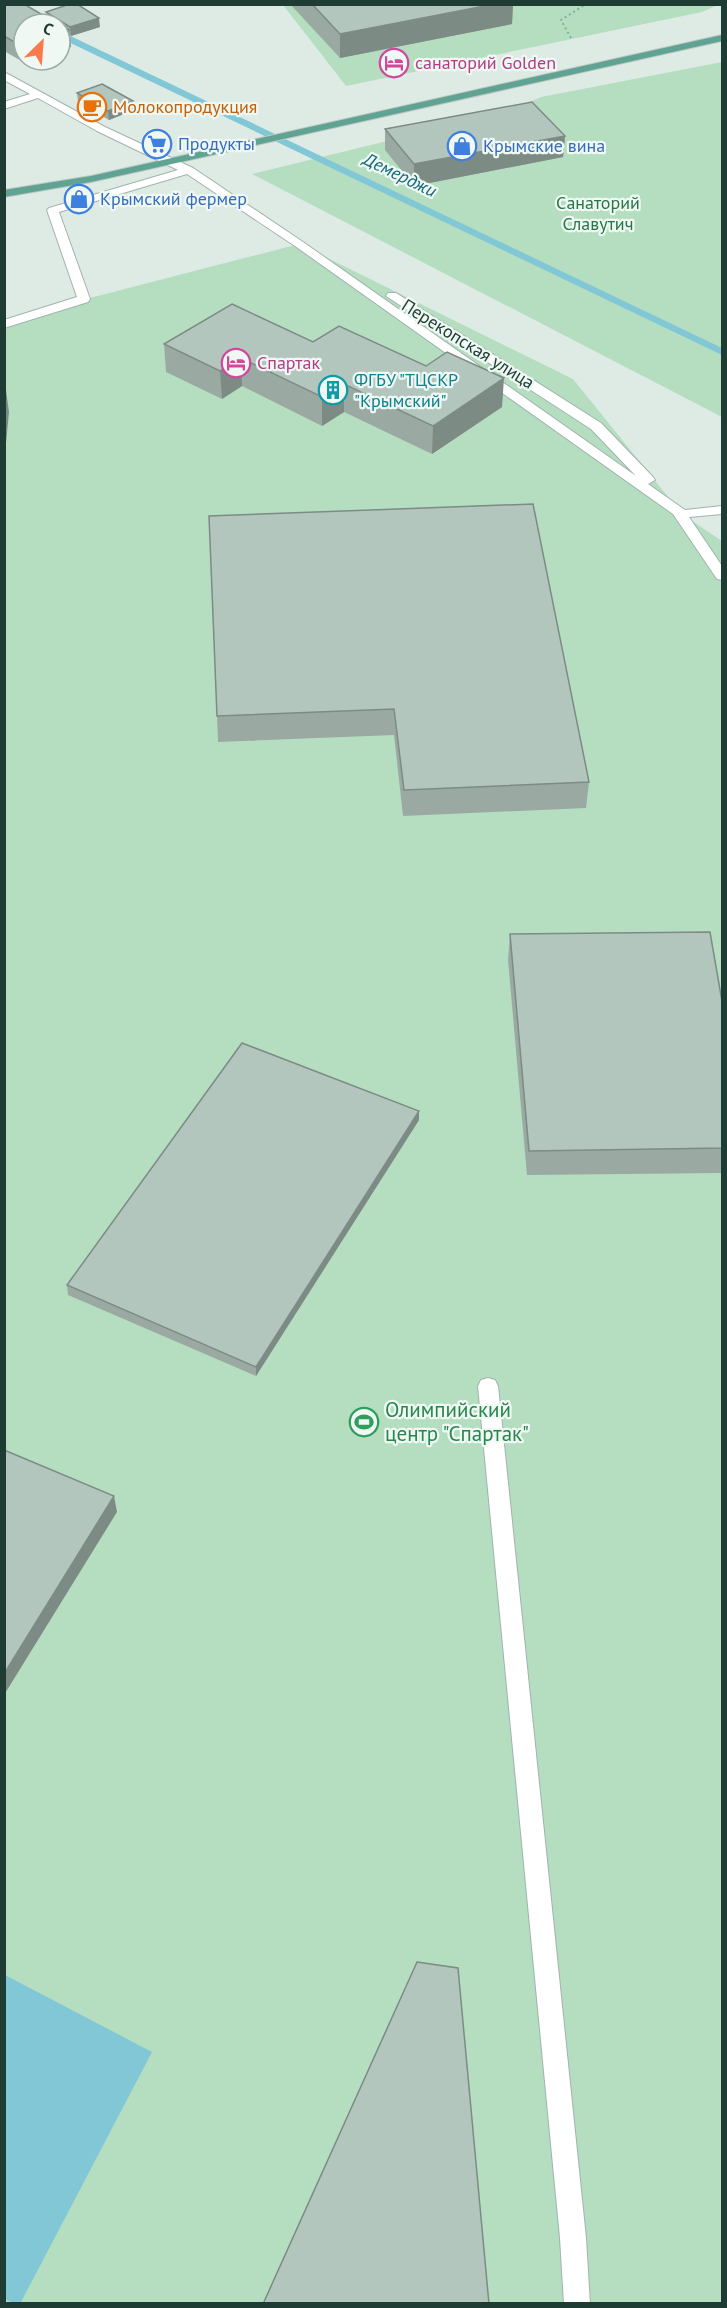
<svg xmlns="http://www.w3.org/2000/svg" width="727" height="2308" viewBox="0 0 727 2308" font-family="'PT Sans',sans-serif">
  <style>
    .green { fill: #b5dec1 }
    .water { fill: #81c7d5 }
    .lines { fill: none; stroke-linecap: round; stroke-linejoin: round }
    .stream { fill: #81c7d5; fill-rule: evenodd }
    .minor-casing { stroke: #a1b3ac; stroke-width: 2 }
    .major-casing { stroke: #c0c8c6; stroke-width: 2 }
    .path { stroke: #7cb1a1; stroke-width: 2; stroke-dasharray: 2 3; stroke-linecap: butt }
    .minor { fill: #fff; fill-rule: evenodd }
    .major { fill: #5fa493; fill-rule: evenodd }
    .wall { fill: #9aaaa3 }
    .shaded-wall { fill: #7d8b85 }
    .building { fill: #b3c6be; stroke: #7d8b85; stroke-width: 1.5 }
    .labels { text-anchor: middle; stroke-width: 4.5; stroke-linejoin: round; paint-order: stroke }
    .far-hotel-label { font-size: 18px; fill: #b23c85; stroke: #eff8f3; text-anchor: start }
    .far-food-label { font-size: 18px; fill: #c56008; stroke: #eff8f3; text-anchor: start }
    .far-shop-label { font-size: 18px; fill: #366cbe; stroke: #eff8f3; text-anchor: start }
    .far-water-label { font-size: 18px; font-style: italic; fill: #15697c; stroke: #eff8f3 }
    .far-park-label { font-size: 18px; fill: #267546; stroke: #eff8f3 }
    .far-street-label { font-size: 18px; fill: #1e3c34; stroke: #eff8f3 }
    .far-culture-label { font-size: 18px; fill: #0d838f; stroke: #eff8f3; text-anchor: start }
    .leisure-label { font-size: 21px; fill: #27864d; stroke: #eff8f3; text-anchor: start }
  </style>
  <rect width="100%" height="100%" fill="#deebe5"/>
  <!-- green -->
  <path class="green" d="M283 5H718L702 12 346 86Z
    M722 62V417L252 174 506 112 541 97Z
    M299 244 573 379 682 514 722 541V2303H5V320Z"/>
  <!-- water -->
  <path class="water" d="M5 1975 152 2052 20 2304 13 2303 5 2299Z"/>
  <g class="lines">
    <!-- stream -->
    <path class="stream" d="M60 31 722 348V355L60 38Z"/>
    <!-- minor casing -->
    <g class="minor-casing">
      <path id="minor" d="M4 72 105 127 193 168 303 242 636 476 591 429 386 296 388 293H396L601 423 653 477 655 480 648 484 685 510 722 506V514L689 517 722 566V580L717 579 673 514 295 246 187 174 59 212 90 299 88 302 4 328V320L77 297 47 210 49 208 178 170 97 131 38 98 4 109V102L30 94 4 80Z
        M488 1378 495 1380 498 1386 586 2238 590 2304H564L560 2238 478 1386 481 1380Z"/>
    </g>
    <!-- major casing -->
    <g class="major-casing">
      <path id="major" d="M722 35V41L91 182 4 197V190L91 176Z"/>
    </g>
    <!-- path -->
    <path class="path" d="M571 38 561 20 586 4"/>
    <!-- minor -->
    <use href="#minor" class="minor"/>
    <!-- major -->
    <use href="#major" class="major"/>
  </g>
  <!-- wall -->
  <path class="wall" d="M4 4 47 17 46 12 100 27 71 36 70 35 71 47 60 50V24H24V60H33L25 63 4 51Z
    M290 4H513L512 24 340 58Z
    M77 93 134 110 109 120 78 102Z
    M385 129 565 136 563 157 414 186 385 150Z
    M313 342 426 366 502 407 432 454 344 412 322 426 242 386 222 399 166 372 164 344Z
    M209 516 589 782 586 808 403 816 394 735 218 742 217 716Z
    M510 934 723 1007V1173L527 1175 508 960Z
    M419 1111V1120L256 1376 68 1295 67 1285Z"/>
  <!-- shaded-wall -->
  <path class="shaded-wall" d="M495 4H513L512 24 340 58V34Z
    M99 18 100 27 71 36 70 27Z
    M69 30 71 47 60 50V34Z
    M25 60H33L25 63Z
    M133 101 134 110 109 120 108 111Z
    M565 136 563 157 414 186V164Z
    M241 358 242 386 222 399 220 371Z
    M504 378 502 407 432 454 433 426Z
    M344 384V412L322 426V397Z
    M6 390 9 412 4 464V405Z
    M419 1111V1120L256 1376V1367Z
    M114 1496 117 1512 4 1695V1674Z"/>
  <!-- building -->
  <path class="building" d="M4 4H24L58 24H24L23 47 4 36Z
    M70 4H77L99 18 70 27 46 12Z
    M312 4H495L340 34Z
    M60 25 69 30 60 34Z
    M102 84 133 101 108 111 77 93Z
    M532 102 565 136 414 164 385 129Z
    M232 304 313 342 339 326 426 366 447 352 504 378 433 426 344 384 322 397 241 358 220 371 164 344Z
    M533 504 589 782 404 790 394 709 217 716 209 516Z
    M710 932 723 1007V1148L529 1151 510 934Z
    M242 1043 419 1111 256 1367 67 1285Z
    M4 1450 114 1496 4 1674Z
    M417 1962 458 1968 489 2304H263Z"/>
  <!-- icons -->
  <defs>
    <g id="hotel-ring" transform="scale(1.5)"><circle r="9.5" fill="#eff8f3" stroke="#d1479c" stroke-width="1.5"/><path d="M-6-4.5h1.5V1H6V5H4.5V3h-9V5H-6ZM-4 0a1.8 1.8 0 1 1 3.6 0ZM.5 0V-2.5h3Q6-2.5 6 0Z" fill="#d1479c"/></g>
    <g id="cafe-ring" transform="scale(1.5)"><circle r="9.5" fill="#eff8f3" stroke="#e8710a" stroke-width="1.5"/><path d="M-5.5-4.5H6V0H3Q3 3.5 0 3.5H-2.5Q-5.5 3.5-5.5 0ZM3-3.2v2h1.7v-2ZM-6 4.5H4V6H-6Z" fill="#e8710a"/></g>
    <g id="supermarket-ring" transform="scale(1.5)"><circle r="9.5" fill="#eff8f3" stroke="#3f7fe0" stroke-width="1.5"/><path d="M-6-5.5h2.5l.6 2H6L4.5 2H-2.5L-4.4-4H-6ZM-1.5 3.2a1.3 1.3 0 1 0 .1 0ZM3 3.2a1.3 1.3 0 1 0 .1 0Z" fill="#3f7fe0"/></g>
    <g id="shop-ring" transform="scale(1.5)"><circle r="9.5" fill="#eff8f3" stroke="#3f7fe0" stroke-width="1.5"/><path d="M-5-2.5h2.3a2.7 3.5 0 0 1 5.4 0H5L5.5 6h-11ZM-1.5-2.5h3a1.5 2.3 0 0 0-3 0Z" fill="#3f7fe0"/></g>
    <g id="building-ring" transform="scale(1.5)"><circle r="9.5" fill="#eff8f3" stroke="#0f9aa8" stroke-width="1.5"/><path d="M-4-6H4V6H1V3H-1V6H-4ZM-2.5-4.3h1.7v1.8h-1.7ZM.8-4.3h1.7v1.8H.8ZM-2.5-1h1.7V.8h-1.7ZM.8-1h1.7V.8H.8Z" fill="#0f9aa8"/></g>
    <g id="stadium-ring" transform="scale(1.5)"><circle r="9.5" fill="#eff8f3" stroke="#2e9e5b" stroke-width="1.5"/><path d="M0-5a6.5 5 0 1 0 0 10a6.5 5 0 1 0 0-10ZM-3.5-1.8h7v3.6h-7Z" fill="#2e9e5b"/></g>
  </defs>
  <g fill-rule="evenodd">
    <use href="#hotel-ring" x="394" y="63"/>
    <use href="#cafe-ring" x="92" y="107"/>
    <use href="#supermarket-ring" x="157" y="144"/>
    <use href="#shop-ring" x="462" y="146"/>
    <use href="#shop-ring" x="79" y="199"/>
    <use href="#hotel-ring" x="236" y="363"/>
    <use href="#building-ring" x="333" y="390"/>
    <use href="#stadium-ring" x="364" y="1422"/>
  </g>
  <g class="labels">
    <!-- far-hotel labels -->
    <g class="far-hotel-label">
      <text x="415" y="69">санаторий Golden</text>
      <text x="257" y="369">Спартак</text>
    </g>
    <!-- far-food labels -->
    <g class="far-food-label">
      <text x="113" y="113">Молокопродукция</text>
    </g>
    <!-- far-shop labels -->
    <g class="far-shop-label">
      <text x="178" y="150">Продукты</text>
      <text x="483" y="152">Крымские вина</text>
      <text x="100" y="205">Крымский фермер</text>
    </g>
    <!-- far-water labels -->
    <g class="far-water-label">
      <text transform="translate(400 175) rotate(26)" y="6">Демерджи</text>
    </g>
    <!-- far-park labels -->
    <g class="far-park-label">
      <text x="598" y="209">Санаторий<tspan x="598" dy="21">Славутич</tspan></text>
    </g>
    <!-- far-street labels -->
    <g class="far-street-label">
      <text transform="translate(468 344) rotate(32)" y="6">Перекопская улица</text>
    </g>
    <!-- far-culture labels -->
    <g class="far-culture-label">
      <text x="354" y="386">ФГБУ "ТЦСКР<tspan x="354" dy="21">"Крымский"</tspan></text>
    </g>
    <!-- leisure labels -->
    <g class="leisure-label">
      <text x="385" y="1417">Олимпийский<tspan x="385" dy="24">центр "Спартак"</tspan></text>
    </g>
  </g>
  <!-- border -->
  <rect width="727" height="2308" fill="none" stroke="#1e3c34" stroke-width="12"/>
  <!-- north arrow -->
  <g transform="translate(42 42) rotate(25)"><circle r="28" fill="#eff8f3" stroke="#9bada7" stroke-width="1.5"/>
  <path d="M0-4.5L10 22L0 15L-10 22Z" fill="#fc794b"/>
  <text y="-9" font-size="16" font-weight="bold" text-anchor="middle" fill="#1e3c34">С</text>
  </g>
</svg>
